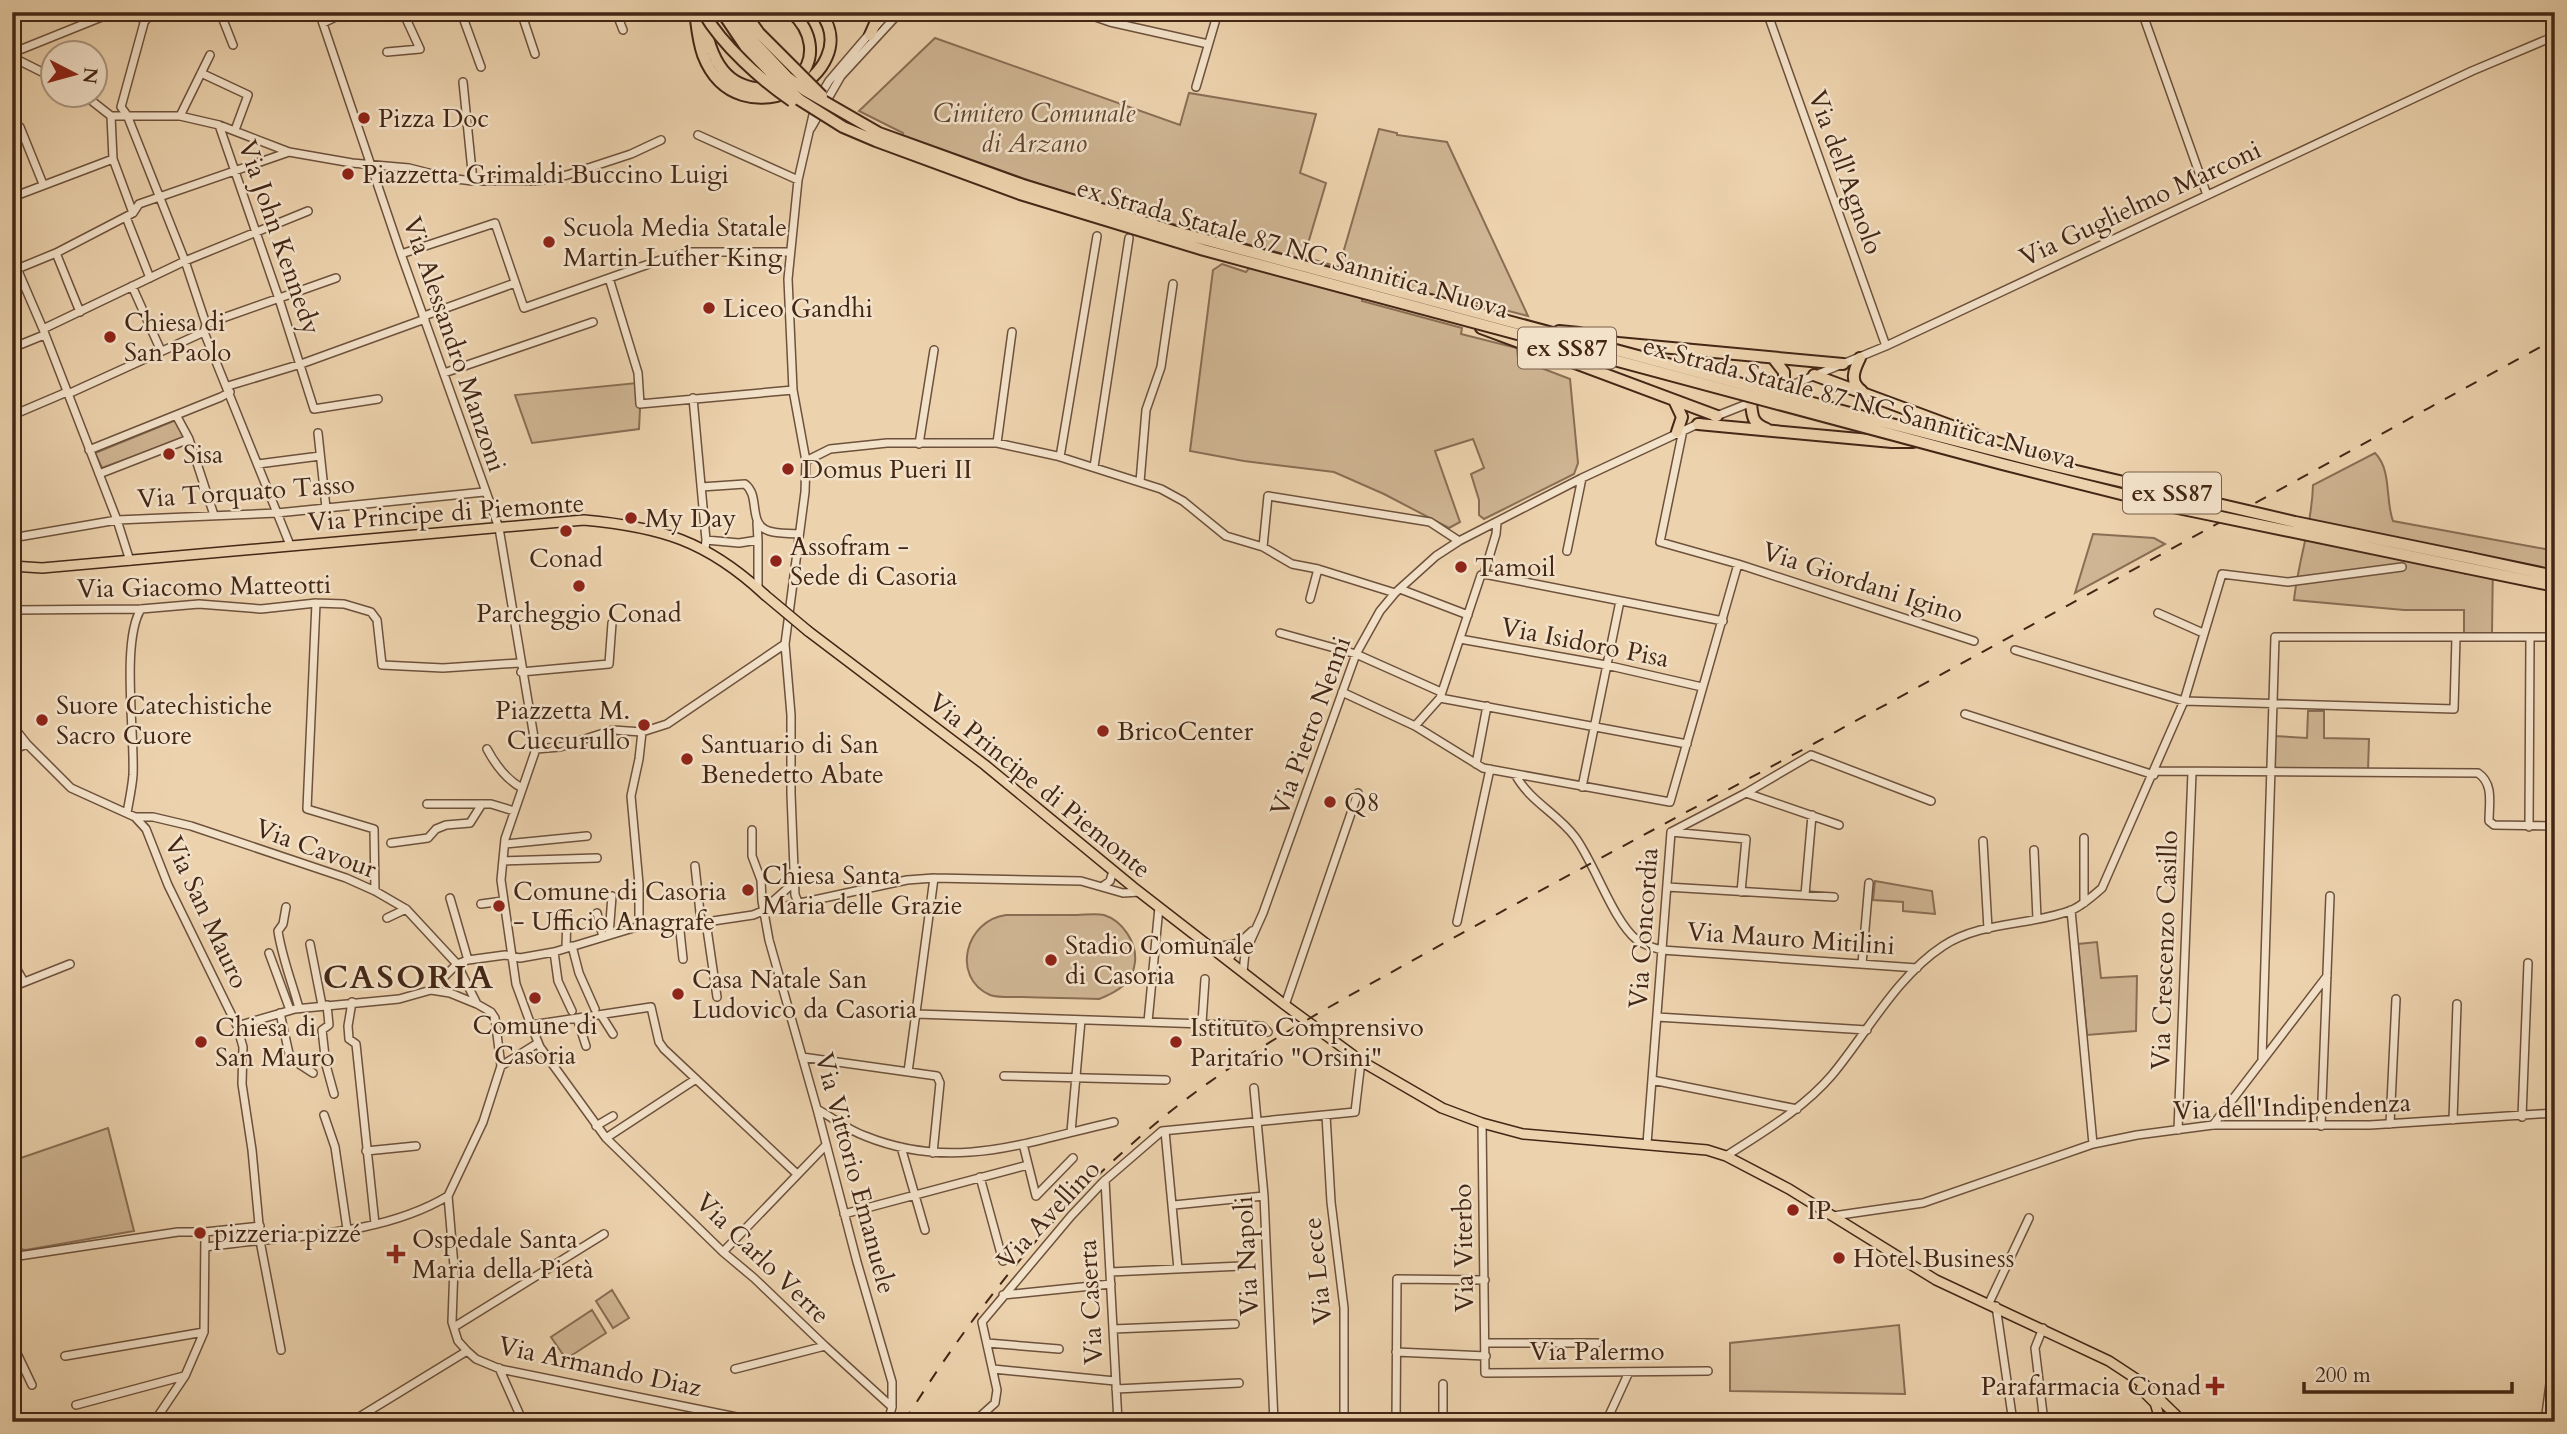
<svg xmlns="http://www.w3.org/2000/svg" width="2567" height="1434" viewBox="0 0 2567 1434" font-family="Cardo,serif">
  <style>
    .green { fill: #cfb593; stroke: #896e54; stroke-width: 2 }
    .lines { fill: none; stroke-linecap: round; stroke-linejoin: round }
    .minor-casing { stroke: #6d513b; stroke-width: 10 }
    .major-casing { stroke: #432615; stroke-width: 12 }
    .highway-casing { stroke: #432615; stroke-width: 14 }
    .minor { stroke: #f3e2ca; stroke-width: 7 }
    .major { stroke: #ecd2ad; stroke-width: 9 }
    .highway { stroke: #ecd2ad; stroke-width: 10 }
    .rail { stroke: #432615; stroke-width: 2; stroke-dasharray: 12 12; stroke-linecap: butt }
    .major-bridge-casing { stroke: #432615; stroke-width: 12; stroke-linecap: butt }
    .highway-bridge-casing { stroke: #432615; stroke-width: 14; stroke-linecap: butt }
    .major-bridge { stroke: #ecd2ad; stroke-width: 9 }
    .highway-bridge { stroke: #ecd2ad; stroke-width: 10 }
    .poi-dot { fill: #8f2418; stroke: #f3e2ca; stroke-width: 2.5 }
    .labels { text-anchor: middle; stroke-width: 5; stroke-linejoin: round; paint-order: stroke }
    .shield { fill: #f3e2ca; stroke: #785e4b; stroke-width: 2 }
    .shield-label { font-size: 24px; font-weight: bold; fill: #432615 }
    .park-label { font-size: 26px; font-style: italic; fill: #5f432e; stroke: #f3e2ca }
    .poi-label { font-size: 26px; fill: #432615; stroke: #f3e2ca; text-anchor: start }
    .street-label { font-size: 26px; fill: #432615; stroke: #f3e2ca }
    .district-label { font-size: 33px; font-weight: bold; letter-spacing: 2px; fill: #432615; stroke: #f3e2ca }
  </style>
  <rect width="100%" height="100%" fill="#ecd2ad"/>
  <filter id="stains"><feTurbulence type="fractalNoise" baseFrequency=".00286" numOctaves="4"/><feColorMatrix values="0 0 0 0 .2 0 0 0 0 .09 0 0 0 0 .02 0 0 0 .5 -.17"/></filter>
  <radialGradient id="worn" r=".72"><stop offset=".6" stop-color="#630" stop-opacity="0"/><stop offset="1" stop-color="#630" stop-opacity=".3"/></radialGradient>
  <!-- green -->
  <path class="green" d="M935 38 1180 125 1189 93 1316 114 1300 173 1326 183 1304 257 1339 267 1379 129 1397 133V135L1447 142 1528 316 1470 301 1468 304 1078 198 902 135 903 133 859 111Z
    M1222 264 1246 272 1250 267 1362 297V301L1462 328 1461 334 1517 348 1518 359 1570 379 1578 463 1574 474 1484 519 1479 515V500L1471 474 1484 468 1473 439 1435 451 1460 522 1449 528 1384 494 1334 472 1244 461 1190 451 1213 270Z
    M637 383 640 409 639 429 532 443 515 395Z
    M176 420 184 438 102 468 95 453Z
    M2375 453C2392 470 2385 500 2393 521L2545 549 2555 555V571L2493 558 2492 633 2464 634V610H2404L2294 600C2298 562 2312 524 2313 485Z
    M2093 534 2154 538 2165 544 2075 593Z
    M2308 711H2324V738L2369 739 2368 771 2274 770 2275 736 2307 738Z
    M1875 881 1932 891 1935 914 1903 911V902L1873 900Z
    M1006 915C1030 915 1053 915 1077 915 1085 915 1096 913 1104 915 1123 921 1137 943 1135 962 1133 983 1117 992 1099 999 1074 998 1048 998 1023 997 1013 997 999 998 990 995 950 977 966 920 1006 915Z
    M2097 942 2101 978 2137 976 2136 1031 2087 1035 2078 944Z
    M108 1128 134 1231 26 1250 12 1248V1161Z
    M612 1290 629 1318 613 1328 596 1301Z
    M592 1310 606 1333 566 1359 551 1337Z
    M1899 1325 1905 1394 1730 1391V1343Z"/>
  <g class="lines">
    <!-- minor casing -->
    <g class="minor-casing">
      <path id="minor" d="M126 12 146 20
        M147 12 121 107 127 115 185 261 206 324 204 332 290 545
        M158 12 167 16 176 12
        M220 12 233 45
        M319 12 401 254 499 528 536 749 505 839 501 880 516 984 531 1025 540 1047 606 1138 723 1252 754 1278 825 1346 892 1407
        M461 12 481 67
        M521 12 535 54
        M616 12 623 30
        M1081 12 1110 22 1208 44
        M1767 12 1886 346
        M2142 12 2207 195
        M323 23 346 12
        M387 52 420 49 403 12
        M12 53 114 12
        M12 57 52 77
        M201 73 248 95 235 130
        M463 82 473 181
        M1196 87 1218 12
        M83 94 111 116H180L219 125 289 152 352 163 409 168 448 178 473 181H538L567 175 631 154 661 140
        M820 96 829 81 888 12
        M111 116 113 159 133 213
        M180 116 210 55
        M219 125 279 299 314 409 378 399
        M20 127 43 184
        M811 128 841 76 900 12
        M698 135 798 180
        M18 195 113 159
        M126 217 150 278
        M56 253 80 312
        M401 254 495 223 524 308 666 258 691 252H790
        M12 257 43 329 117 520 130 561
        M12 271 56 253 133 213 139 204 289 152
        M609 278 638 373 640 404 793 390
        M132 286 161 351
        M424 316 515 283
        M206 324 336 278
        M43 329 185 261 308 211
        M12 348 44 335
        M444 373 593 322
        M228 386 301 364 425 319
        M1782 389 1886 346 2472 71 2555 36
        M68 394 204 332
        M693 398 706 540 705 549
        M12 413 13 415 67 392
        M176 415 189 439 214 515
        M1714 417 1752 402
        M1683 430 1660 542 1738 564 1974 641
        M318 433 326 508
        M997 443 1012 332
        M919 444 934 350
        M89 450 221 397 230 392
        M1060 457 1097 236
        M806 461 830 449 887 443H997L1057 456 1161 489 1183 501 1226 536 1263 547 1292 564 1318 569 1395 593
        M258 464 320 456
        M1094 467 1129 238
        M99 474 189 439
        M1140 482 1146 410 1161 367 1173 284
        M701 487 745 484C761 496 747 524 769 531 778 534 789 533 798 534
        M12 538 117 520 277 513 484 492
        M706 540 739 543 758 540 757 523
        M1263 547 1268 496 1430 522 1459 541
        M1567 551 1582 478
        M1484 574 1723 621
        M758 589V540
        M1400 589 1468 615
        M1310 599 1318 569
        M316 603 307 809 374 829 375 891
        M12 610 141 609 199 604 261 609 316 603 344 604 371 612 377 620 382 665 443 668 519 663
        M2158 613 2203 633
        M1280 633 1356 654 1441 692
        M1460 639 1606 665 1702 687
        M2015 650 2184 701 2454 709 2456 637
        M521 672 609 664 612 623
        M1342 692 1415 726 1483 768 1670 802 1738 564
        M1440 698 1687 744
        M1965 714 2154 775
        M12 725 27 744 71 788 135 817H153L191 826 346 878 375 891 406 909 457 964 477 1004 450 993 431 990 457 964 468 960 505 955 520 958 554 952 640 926 706 922 753 915 763 911 907 880 934 878 1081 881 1123 893 1140 892
        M1415 726 1440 698 1481 575 1484 574 1496 534 1497 523
        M487 749C495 764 507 780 522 788
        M536 749 560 747 613 730 642 732 667 724 785 644
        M12 750 27 744
        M1476 764 1487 706
        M2156 771 2478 773C2494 784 2489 803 2489 821L2494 825 2555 826
        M1515 774C1529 801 1557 813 1575 837 1595 864 1613 921 1637 940 1644 945 1654 948 1662 950L1917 968
        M1582 787 1620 601
        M1746 793 1839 825
        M427 804H491L514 811
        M127 813C129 801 132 788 133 775 135 734 121 641 141 609
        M135 817 146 829 168 885 237 1026 243 1047 242 1084 252 1150 261 1246 281 1350
        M2529 827 2530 637
        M752 830V856L761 880 762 901 769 940 817 1109 857 1262 892 1382V1407L888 1422
        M1671 832 1746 839 1741 892
        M2084 838V903
        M1983 841 1988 929
        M391 843 428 838 436 829 446 825 470 823 482 804
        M505 844 587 836
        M2034 850 2037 919
        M503 861 597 858
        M695 866 701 922
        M1103 886 1110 881 1113 871
        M1667 887 1834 897
        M1805 895 1812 815
        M450 898 468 960
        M481 904 503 901
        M799 904 795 895 791 794V715L785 644 805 492 806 461 793 390 788 279 798 180 815 106
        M286 907 283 924 278 931C282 958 292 982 299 1008
        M763 910 789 887 793 878
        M2071 910 2093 1144
        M597 913 603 937
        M387 918 406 909
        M679 922 683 959
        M706 922 717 997
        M1457 922 1490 769
        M639 926V884L631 796 639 759 642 732
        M609 935 612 896
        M310 944 322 1005
        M572 946 579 973 595 1009
        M566 948 567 913
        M1211 948 1239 943
        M554 952 558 981 572 1011
        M269 953 290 1010
        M12 961 24 982
        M1228 961 1239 943 1252 931
        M1862 964 1869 883
        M1243 972 1245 953 1263 913 1356 654 1380 611 1395 593 1436 556 1459 541 1582 478 1700 423
        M12 987 70 964
        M352 1002 348 1026 349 1039 356 1044 375 1224
        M477 1004 491 1012 495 1018 501 1066
        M327 1005 329 1025 322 1030 326 1065 334 1094
        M1285 1005 1358 793
        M280 1013 290 1058 313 1073
        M916 1014 1262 1026 1268 1032
        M601 1015 613 1034
        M1657 1017 1867 1030
        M577 1018 586 1046
        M1148 1022 1159 907
        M1202 1023 1205 979
        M531 1025 651 1007 659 1042 664 1049 797 1174
        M237 1026 295 1009 399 999 431 990
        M802 1057 937 1076 940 1083 933 1153
        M2262 1059 2275 637H2555
        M908 1072 934 878
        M1004 1076 1166 1080
        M1652 1080 1797 1109
        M1254 1088 1264 1196 1274 1422
        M817 1109C833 1118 848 1130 865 1136 954 1172 1026 1142 1114 1122
        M324 1115 335 1147 347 1229
        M1326 1115 1331 1202 1344 1308V1422
        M2522 1117 2528 963
        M2453 1120 2457 1004
        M1482 1123 1485 1373 1708 1371
        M2390 1124 2396 999
        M2213 1125 2327 976
        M596 1126 613 1116
        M2321 1126 2330 896
        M2178 1130 2192 772
        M1165 1131 1178 1269
        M1071 1132 1081 1020
        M606 1138 696 1079
        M1023 1144 1036 1196 1073 1158
        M1647 1144 1671 832 1746 793 1811 755 1931 801
        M901 1147 925 1230
        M366 1151 416 1146
        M1726 1156C1763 1132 1803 1109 1832 1075 1867 1033 1896 977 1943 946 1981 921 2031 926 2072 910 2083 905 2093 896 2102 888L2184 701 2222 574 2288 582 2402 567
        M980 1177 1003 1261
        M1105 1180 1118 1422
        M448 1196 454 1266 452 1322 458 1341 467 1351 476 1359 500 1369 761 1422
        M448 1196 483 1122 501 1066 538 1043
        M1174 1205 1264 1196
        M844 1214 1028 1165
        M1833 1216 1923 1203 2093 1144 2137 1135 2213 1125H2370L2555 1113
        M206 1247C285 1235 378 1238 448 1196
        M723 1252 826 1145
        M12 1257 178 1232H205L260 1226
        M1110 1272 1242 1266
        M1003 1295 1111 1284
        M1989 1303 2029 1218
        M1996 1306 2013 1422
        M454 1327 604 1234
        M2043 1328 2035 1348 2044 1422
        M1113 1329 1235 1324
        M12 1343 32 1385
        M987 1343 1059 1349
        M1486 1343H1597
        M1396 1352 1486 1356
        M65 1356 204 1332
        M499 1368 523 1422
        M735 1369 825 1346
        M993 1369 1115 1381
        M1116 1389 1239 1383
        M76 1405 184 1376
        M154 1422 185 1376 204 1332 205 1232
        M351 1422 467 1351
        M974 1422 995 1403 997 1390 982 1322 1071 1216 1103 1182 1162 1131 1355 1112 1361 1061
        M1396 1422 1397 1279 1485 1280
        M1443 1422V1384
        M1606 1422 1629 1372
        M2545 1422 2555 1346"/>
    </g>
    <!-- major casing -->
    <g class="major-casing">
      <path id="major" d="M12 566 42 568 584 520C661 527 707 541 765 595
        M808 631 985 765 1133 887 1285 1005 1361 1061 1442 1108 1482 1123 1523 1134 1707 1150 1726 1156 1789 1189 1936 1280 2109 1361 2144 1384 2182 1421
        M2141 1389 2155 1403 2161 1422"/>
    </g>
    <!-- highway casing -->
    <g class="highway-casing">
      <path id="highway" d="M695 12C697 27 698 41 703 55 738 146 868 72 820 12
        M791 12C812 30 818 59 797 79
        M703 13C709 57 725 97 779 87
        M870 35 880 12
        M1481 328 1717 416
        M1559 331 1579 333 1618 343 1843 364
        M1773 358 1784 372V388
        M1860 358C1854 370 1849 382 1862 391
        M1814 375 2041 459
        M1674 400 1682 417 1677 432
        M1751 402C1752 417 1753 424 1767 429
        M1698 424 1892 442H1913
        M2470 558 2555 576
        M2467 568 2555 586"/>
    </g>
    <!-- minor -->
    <use href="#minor" class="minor"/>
    <!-- major -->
    <use href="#major" class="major"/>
    <!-- highway -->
    <use href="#highway" class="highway"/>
    <!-- rail -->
    <path class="rail" d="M904 1422C974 1310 1053 1209 1155 1124 1237 1055 1333 1005 1426 953 1555 882 1685 813 1815 743 2062 609 2308 474 2555 339"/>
    <!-- major-bridge casing -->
    <g class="major-bridge-casing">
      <path id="major-bridge" d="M765 595 808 631"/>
    </g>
    <!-- highway-bridge casing -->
    <g class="highway-bridge-casing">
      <path id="highway-bridge" d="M703 12C722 45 761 80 792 101
        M722 12 745 46 781 83 800 100 843 127 876 141 1020 194 1204 250 2002 464 2173 507 2467 568
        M734 12 751 39 787 77 806 91 879 133 1023 185 1173 231 1876 420 2055 466 2295 522 2470 558
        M744 12 759 33 822 96"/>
    </g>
    <!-- major-bridge -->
    <use href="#major-bridge" class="major-bridge"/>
    <!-- highway-bridge -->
    <use href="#highway-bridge" class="highway-bridge"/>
  </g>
  <!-- markers -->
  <g class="poi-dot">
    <circle cx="364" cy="118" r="7"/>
    <circle cx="348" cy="174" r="7"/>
    <circle cx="549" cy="242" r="7"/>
    <circle cx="709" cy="308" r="7"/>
    <circle cx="110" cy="337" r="7"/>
    <circle cx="169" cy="454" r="7"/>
    <circle cx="788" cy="469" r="7"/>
    <circle cx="631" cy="518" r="7"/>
    <circle cx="566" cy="531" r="7"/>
    <circle cx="776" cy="561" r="7"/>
    <circle cx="1461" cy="567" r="7"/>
    <circle cx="579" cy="586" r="7"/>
    <circle cx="42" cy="720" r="7"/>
    <circle cx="644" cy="725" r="7"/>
    <circle cx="1103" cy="731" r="7"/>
    <circle cx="687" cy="759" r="7"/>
    <circle cx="1330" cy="802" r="7"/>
    <circle cx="748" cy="890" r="7"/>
    <circle cx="499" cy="906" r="7"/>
    <circle cx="1051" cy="960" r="7"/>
    <circle cx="678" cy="994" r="7"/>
    <circle cx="535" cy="998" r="7"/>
    <circle cx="201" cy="1042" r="7"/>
    <circle cx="1176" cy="1042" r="7"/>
    <circle cx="1793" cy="1210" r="7"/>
    <circle cx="200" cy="1233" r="7"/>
    <path d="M392.5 1243.5h7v7h7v7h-7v7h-7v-7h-7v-7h7z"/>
    <circle cx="1839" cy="1258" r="7"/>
    <path d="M2211.5 1375.5h7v7h7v7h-7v7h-7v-7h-7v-7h7z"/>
  </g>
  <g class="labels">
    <!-- shield labels -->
    <g class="shield">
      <rect x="1518" y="327.5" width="98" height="41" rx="5"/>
      <rect x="2123" y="472.5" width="98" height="41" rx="5"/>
    </g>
    <g class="shield-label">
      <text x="1567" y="356">ex SS87</text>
      <text x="2172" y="501">ex SS87</text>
    </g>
    <!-- park labels -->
    <g class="park-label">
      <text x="1034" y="122">Cimitero Comunale<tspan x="1034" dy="30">di Arzano</tspan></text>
    </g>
    <!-- poi labels -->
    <g class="poi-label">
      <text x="378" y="127">Pizza Doc</text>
      <text x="362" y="183">Piazzetta Grimaldi Buccino Luigi</text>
      <text x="563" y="236">Scuola Media Statale<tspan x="563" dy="30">Martin Luther King</tspan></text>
      <text x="723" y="317">Liceo Gandhi</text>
      <text x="124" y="331">Chiesa di<tspan x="124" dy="30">San Paolo</tspan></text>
      <text x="183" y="463">Sisa</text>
      <text x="802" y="478">Domus Pueri II</text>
      <text x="645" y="527">My Day</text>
      <text x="790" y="555">Assofram -<tspan x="790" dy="30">Sede di Casoria</tspan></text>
      <text x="566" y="567" text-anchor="middle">Conad</text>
      <text x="1475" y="576">Tamoil</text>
      <text x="579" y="622" text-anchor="middle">Parcheggio Conad</text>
      <text x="56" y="714">Suore Catechistiche<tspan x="56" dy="30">Sacro Cuore</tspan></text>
      <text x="630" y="719" text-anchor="end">Piazzetta M.<tspan x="630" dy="30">Cuccurullo</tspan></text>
      <text x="1117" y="740">BricoCenter</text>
      <text x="701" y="753">Santuario di San<tspan x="701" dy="30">Benedetto Abate</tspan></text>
      <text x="1344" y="811">Q8</text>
      <text x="762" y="884">Chiesa Santa<tspan x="762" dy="30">Maria delle Grazie</tspan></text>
      <text x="513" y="900">Comune di Casoria<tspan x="513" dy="30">- Ufficio Anagrafe</tspan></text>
      <text x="1065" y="954">Stadio Comunale<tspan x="1065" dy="30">di Casoria</tspan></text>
      <text x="692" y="988">Casa Natale San<tspan x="692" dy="30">Ludovico da Casoria</tspan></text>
      <text x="535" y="1034" text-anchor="middle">Comune di<tspan x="535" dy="30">Casoria</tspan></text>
      <text x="215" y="1036">Chiesa di<tspan x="215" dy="30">San Mauro</tspan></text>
      <text x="1190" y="1036">Istituto Comprensivo<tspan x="1190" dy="30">Paritario "Orsini"</tspan></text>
      <text x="1807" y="1219">IP</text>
      <text x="214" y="1242">pizzeria pizzé</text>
      <text x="412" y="1248">Ospedale Santa<tspan x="412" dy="30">Maria della Pietà</tspan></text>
      <text x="1853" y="1267">Hotel Business</text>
      <text x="2201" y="1395" text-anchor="end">Parafarmacia Conad</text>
    </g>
    <!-- street labels -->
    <g class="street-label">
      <text transform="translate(1846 172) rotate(70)" y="9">Via dell'Agnolo</text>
      <text transform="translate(2140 203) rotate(-25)" y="9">Via Guglielmo Marconi</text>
      <text transform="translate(280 237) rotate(71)" y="9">Via John Kennedy</text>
      <text transform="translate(1293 248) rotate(16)" y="9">ex Strada Statale 87 NC Sannitica Nuova</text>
      <text transform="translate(455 344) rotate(71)" y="9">Via Alessandro Manzoni</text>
      <text transform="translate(1860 402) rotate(15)" y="9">ex Strada Statale 87 NC Sannitica Nuova</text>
      <text transform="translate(246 491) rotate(-4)" y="9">Via Torquato Tasso</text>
      <text transform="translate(446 512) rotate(-4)" y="9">Via Principe di Piemonte</text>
      <text transform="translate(1863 582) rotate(18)" y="9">Via Giordani Igino</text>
      <text transform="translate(204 586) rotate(-1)" y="9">Via Giacomo Matteotti</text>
      <text transform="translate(1585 642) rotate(11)" y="9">Via Isidoro Pisa</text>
      <text transform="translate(1310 726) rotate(-70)" y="9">Via Pietro Nenni</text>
      <text transform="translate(1040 785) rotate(39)" y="9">Via Principe di Piemonte</text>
      <text transform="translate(316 848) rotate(20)" y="9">Via Cavour</text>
      <text transform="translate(207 912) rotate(65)" y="9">Via San Mauro</text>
      <text transform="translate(1643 928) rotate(-86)" y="9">Via Concordia</text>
      <text transform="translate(1791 938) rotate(4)" y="9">Via Mauro Mitilini</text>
      <text transform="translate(2164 950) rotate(-88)" y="9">Via Crescenzo Casillo</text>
      <text transform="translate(2292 1106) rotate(-2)" y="9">Via dell'Indipendenza</text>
      <text transform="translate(856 1173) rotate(75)" y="9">Via Vittorio Emanuele</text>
      <text transform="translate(1048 1214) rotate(-47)" y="9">Via Avellino</text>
      <text transform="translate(1463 1248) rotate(-91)" y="9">Via Viterbo</text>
      <text transform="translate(1246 1256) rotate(-93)" y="9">Via Napoli</text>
      <text transform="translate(763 1258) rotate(44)" y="9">Via Carlo Verre</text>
      <text transform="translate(1317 1271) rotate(-96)" y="9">Via Lecce</text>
      <text transform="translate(1090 1302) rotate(-93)" y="9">Via Caserta</text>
      <text x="1597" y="1360">Via Palermo</text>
      <text transform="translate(600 1366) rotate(12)" y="9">Via Armando Diaz</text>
    </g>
    <!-- district labels -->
    <g class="district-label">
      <text x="409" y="988">CASORIA</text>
    </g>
  </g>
  <!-- margin -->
  <rect width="2567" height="1434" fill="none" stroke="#ecd2ad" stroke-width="42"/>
  <rect x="14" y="14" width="2539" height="1406" fill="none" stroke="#432615" stroke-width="3.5"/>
  <rect x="21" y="21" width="2525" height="1392" fill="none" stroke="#432615" stroke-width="2"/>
  <!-- north arrow -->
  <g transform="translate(74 74) rotate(96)"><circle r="33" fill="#f3e2ca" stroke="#ad9782" stroke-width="2"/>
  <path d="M0-5L12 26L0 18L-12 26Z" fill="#8f2418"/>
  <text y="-10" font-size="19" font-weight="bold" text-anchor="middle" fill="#432615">N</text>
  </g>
  <!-- scale -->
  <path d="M2304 1382v10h208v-10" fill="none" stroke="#432615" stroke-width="3.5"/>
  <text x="2315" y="1382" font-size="21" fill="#432615" stroke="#f3e2ca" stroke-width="5" paint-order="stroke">200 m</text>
  <rect width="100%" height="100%" filter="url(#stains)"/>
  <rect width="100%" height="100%" fill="url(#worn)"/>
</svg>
